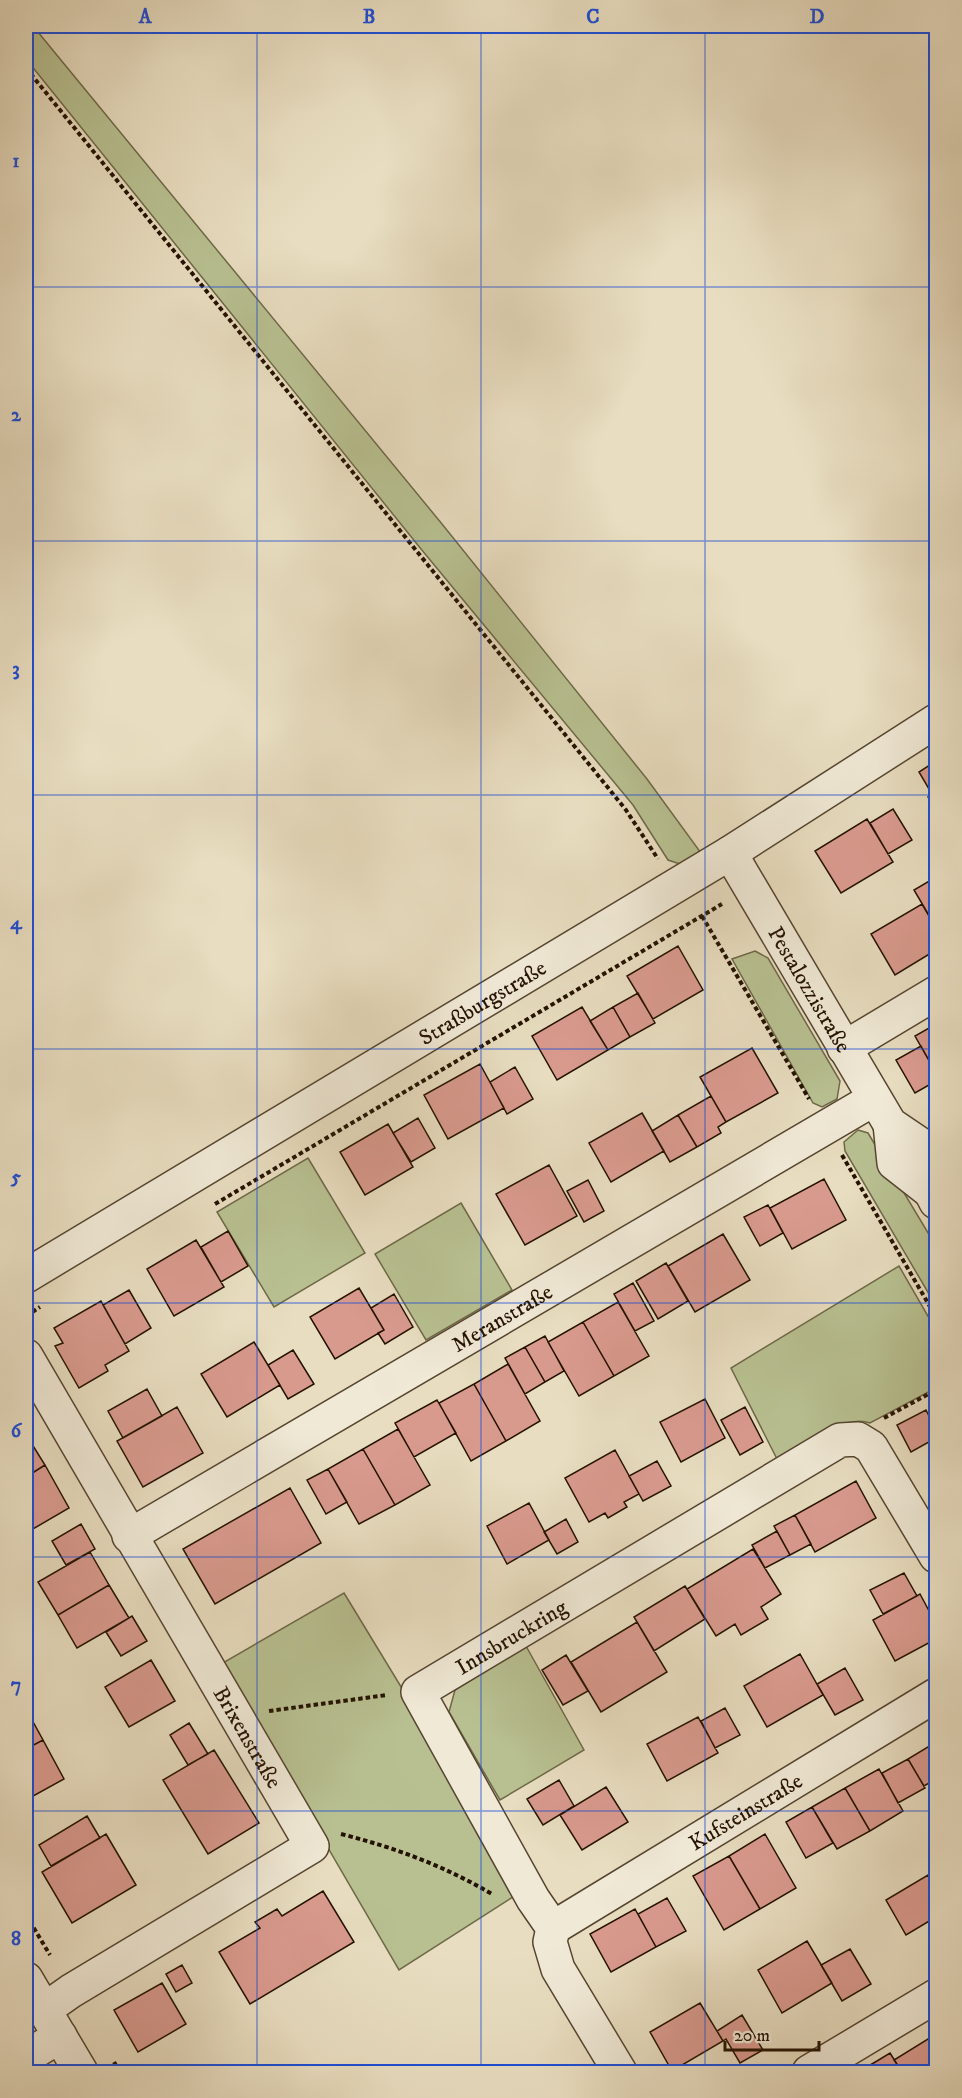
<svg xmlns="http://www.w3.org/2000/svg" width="962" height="2098" viewBox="0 0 962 2098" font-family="'IM FELL DW Pica',serif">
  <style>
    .green { fill: #b8c091; stroke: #6e6948; stroke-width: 1.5 }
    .building { fill: #d99a8e; stroke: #241200; stroke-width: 1.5 }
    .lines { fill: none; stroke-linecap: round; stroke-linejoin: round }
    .minor-casing { stroke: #554530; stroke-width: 36 }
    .path { stroke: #241200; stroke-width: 4; stroke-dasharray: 4.5 3; stroke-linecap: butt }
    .minor { stroke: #f0e9d6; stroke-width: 33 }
    .grid { fill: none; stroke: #1d4ed8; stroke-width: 1.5; stroke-opacity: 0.55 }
    .labels { text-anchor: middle; stroke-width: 6; stroke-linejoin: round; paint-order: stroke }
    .street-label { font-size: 22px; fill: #241200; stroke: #f0e9d6 }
    .neatline { fill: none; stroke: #1d4ed8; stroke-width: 2 }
    .grid-label { font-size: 20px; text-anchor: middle; font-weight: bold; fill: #1d4ed8 }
  </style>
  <rect width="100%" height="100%" fill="#e8ddc0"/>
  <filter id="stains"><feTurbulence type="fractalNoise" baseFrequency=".00333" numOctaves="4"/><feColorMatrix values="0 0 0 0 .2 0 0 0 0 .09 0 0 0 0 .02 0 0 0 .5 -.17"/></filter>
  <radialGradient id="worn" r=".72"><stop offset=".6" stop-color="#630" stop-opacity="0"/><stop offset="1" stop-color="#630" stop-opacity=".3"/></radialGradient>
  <!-- green -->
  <path class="green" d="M26 26H33L442 524 647 779 701 853 683 865 668 860 633 805 421 549 26 59Z
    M755 951 768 958 840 1081 837 1099 822 1107 813 1103 732 959Z
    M858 1130 868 1133 936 1246V1306L845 1151 844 1142Z
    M308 1158 365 1253 274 1307 217 1212Z
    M461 1203 512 1290 426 1340 375 1254Z
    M899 1266 936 1330V1388L870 1423C845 1413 800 1446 777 1459L731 1368Z
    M344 1593 406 1695 519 1893 399 1970 221 1664Z
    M526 1646 584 1750 500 1800 449 1712 455 1690Z"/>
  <!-- building -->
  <path class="building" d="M936 761V811L928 797 932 794 919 772Z
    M893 809 912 840 888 854 870 823Z
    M867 819 893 862 841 893 815 851Z
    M936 877V923L934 924 914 890Z
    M922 904 936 928V950L895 975 871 934Z
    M678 946 703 990 653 1019 627 976Z
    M638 993 655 1023 630 1037 613 1007Z
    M582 1007 608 1050 557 1080 532 1036Z
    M613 1007 630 1037 608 1050 590 1021Z
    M936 1024V1073L915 1036Z
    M921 1046 936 1073V1081L915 1093 896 1060Z
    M752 1048 778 1093 726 1122 700 1077Z
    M480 1064 504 1108 448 1139 424 1095Z
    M515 1067 533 1099 507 1114 490 1082Z
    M711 1096 726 1122 718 1127 721 1133 697 1147 678 1115Z
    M642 1113 664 1151 611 1182 589 1143Z
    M678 1115 697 1147 670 1162 652 1131Z
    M418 1118 435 1148 411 1162 393 1133Z
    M388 1124 413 1167 365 1195 340 1152Z
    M549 1165 577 1216 525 1245 496 1194Z
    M824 1179 846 1220 792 1249 770 1208Z
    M588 1180 604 1211 584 1222 567 1191Z
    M768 1205 783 1233 760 1246 744 1217Z
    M228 1231 248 1266 221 1282 201 1247Z
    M723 1234 750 1280 695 1312 668 1266Z
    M196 1240 224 1287 174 1316 147 1269Z
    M666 1263 688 1301 658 1319 636 1281Z
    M633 1283 654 1321 635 1331 614 1294Z
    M359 1288 384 1330 335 1359 310 1317Z
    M129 1290 151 1328 125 1344 103 1305Z
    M394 1294 413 1327 385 1344 378 1333 384 1330 371 1308Z
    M101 1301 129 1351 105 1365 108 1371 79 1388 55 1346 63 1343 54 1328Z
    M618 1302 649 1356 614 1376 583 1322Z
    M583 1322 614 1376 579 1396 548 1342Z
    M545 1336 564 1371 545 1382 525 1347Z
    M254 1342 280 1385 227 1417 201 1374Z
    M525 1347 545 1382 525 1394 505 1358Z
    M293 1350 314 1384 288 1399 268 1365Z
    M508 1364 540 1421 506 1441 474 1384Z
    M474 1384 506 1441 471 1461 439 1403Z
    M147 1389 162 1416 123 1438 108 1411Z
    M705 1399 725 1438 681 1462 660 1422Z
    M437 1400 456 1433 414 1457 395 1423Z
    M177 1407 203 1453 143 1487 117 1441Z
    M745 1407 763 1442 740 1455 721 1420Z
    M926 1410 936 1430V1438L911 1452 897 1425Z
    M398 1429 430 1485 395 1505 363 1449Z
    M30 1441 45 1465 26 1477V1444Z
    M363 1449 395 1505 359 1524 328 1469Z
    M615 1450 639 1494 624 1502 627 1507 608 1518 605 1513 589 1522 565 1478Z
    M657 1461 671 1486 643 1501 629 1476Z
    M45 1465 69 1508 26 1533V1477Z
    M328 1469 347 1502 326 1514 307 1480Z
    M856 1481 876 1518 815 1552 795 1515Z
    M290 1488 321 1543 215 1604 183 1549Z
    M529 1503 549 1540 507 1564 487 1526Z
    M795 1515 811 1544 790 1555 774 1526Z
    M566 1519 578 1542 557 1554 544 1532Z
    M81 1524 95 1549 66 1565 52 1541Z
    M777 1531 790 1555 765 1568 752 1545Z
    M753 1549 781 1594 761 1607 768 1619 741 1635 735 1624 716 1636 687 1589Z
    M90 1552 109 1585 58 1615 38 1582Z
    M904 1573 917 1596 883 1614 870 1590Z
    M109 1585 129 1618 77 1648 58 1615Z
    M685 1586 705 1619 654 1651 634 1617Z
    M920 1594 936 1624V1639L895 1661 873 1620Z
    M132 1616 147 1641 121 1656 106 1632Z
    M637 1622 667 1672 601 1712 571 1662Z
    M800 1654 823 1695 767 1727 744 1686Z
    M566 1655 588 1691 563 1705 542 1670Z
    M151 1660 175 1701 129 1727 105 1687Z
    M845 1668 863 1700 835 1715 817 1684Z
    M725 1708 740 1735 715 1748 701 1721Z
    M26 1709 43 1740 26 1749Z
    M698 1717 718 1753 667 1781 647 1744Z
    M189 1723 208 1754 188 1765 170 1735Z
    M936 1729V1743L931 1733Z
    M43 1740 64 1779 26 1800V1749Z
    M936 1742V1779L924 1786 908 1759Z
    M214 1750 259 1823 208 1854 163 1780Z
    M908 1759 925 1788 898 1803 882 1773Z
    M879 1769 903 1811 870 1831 845 1788Z
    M559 1780 574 1806 543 1825 527 1799Z
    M606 1787 628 1822 582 1850 560 1815Z
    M845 1788 870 1831 837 1849 812 1807Z
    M812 1807 833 1843 806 1858 786 1822Z
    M87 1816 100 1838 51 1866 39 1845Z
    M106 1834 136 1885 72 1923 42 1872Z
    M765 1834 796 1888 760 1909 729 1856Z
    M729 1856 760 1909 724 1930 693 1876Z
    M928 1875 936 1889V1917L906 1935 886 1900Z
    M323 1891 354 1942 250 2004 219 1952 260 1928 255 1922 277 1909 282 1916Z
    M667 1898 686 1931 656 1947 638 1914Z
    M635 1909 656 1947 611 1972 590 1934Z
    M807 1941 832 1983 782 2013 758 1970Z
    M850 1949 871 1984 842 2001 821 1965Z
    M182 1965 192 1983 176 1992 166 1974Z
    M162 1983 186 2024 138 2052 114 2010Z
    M700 2003 723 2041 672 2071 650 2032Z
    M742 2015 763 2050 740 2063 726 2039 723 2041 717 2031Z
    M936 2034V2072H902L894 2060Z
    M890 2053 902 2072H858L877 2061Z"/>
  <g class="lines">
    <!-- minor casing -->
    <g class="minor-casing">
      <g id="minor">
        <path id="s1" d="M730 853 890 1124 921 1145 931 1192 936 1202"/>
        <path d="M844 1048 936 993"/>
        <path d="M890 1124 894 1163 931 1192"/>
        <path id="s2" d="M26 1276 730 853 936 721"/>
        <path id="s3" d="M26 1356 312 1846 71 1991 44 2010"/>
        <path id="s4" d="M129 1536 874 1099"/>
        <path id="s5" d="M553 1928 936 1695"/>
        <path d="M26 1979 81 2072"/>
        <path d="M26 2057 60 2036"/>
        <path id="s6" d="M620 2072 558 1969 550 1942 553 1928 533 1899 418 1692 840 1440 858 1439 871 1447 936 1556"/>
        <path d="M809 2072 936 1996"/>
      </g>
    </g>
    <!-- path -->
    <path class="path" d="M26 68 626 810 658 859
      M702 916 809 1099
      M842 1155 936 1317
      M215 1204 722 904
      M26 1316 40 1307
      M884 1418 936 1390
      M269 1711 387 1695
      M341 1834C396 1848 442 1865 492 1894
      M26 1915 50 1955
      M114 2062 120 2072"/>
    <!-- minor -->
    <use href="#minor" class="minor"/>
  </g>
  <!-- grid -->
  <path class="grid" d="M257 26V2072M481 26V2072M705 26V2072M26 287H936M26 541H936M26 795H936M26 1049H936M26 1303H936M26 1557H936M26 1811H936"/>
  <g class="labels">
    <!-- street labels -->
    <g class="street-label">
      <text dy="8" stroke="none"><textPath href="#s1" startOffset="158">Pestalozzistraße</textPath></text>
      <text dy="8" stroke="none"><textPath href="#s2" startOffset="532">Straßburgstraße</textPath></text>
      <text dy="8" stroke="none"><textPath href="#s4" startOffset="432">Meranstraße</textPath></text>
      <text dy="8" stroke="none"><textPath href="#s6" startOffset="543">Innsbruckring</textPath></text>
      <text dy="8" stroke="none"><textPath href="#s3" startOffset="441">Brixenstraße</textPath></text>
      <text dy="8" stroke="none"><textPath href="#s5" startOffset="225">Kufsteinstraße</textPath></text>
    </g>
  </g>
  <!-- margin -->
  <rect width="962" height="2098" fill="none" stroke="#e8ddc0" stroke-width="66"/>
  <!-- scale -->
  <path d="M725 2041v9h94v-9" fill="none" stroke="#241200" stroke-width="3"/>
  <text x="734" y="2041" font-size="18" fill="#241200" stroke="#f0e9d6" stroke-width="4.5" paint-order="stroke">20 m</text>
  <rect x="33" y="33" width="896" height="2032" class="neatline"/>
  <g class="grid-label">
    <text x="145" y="23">A</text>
    <text x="369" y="23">B</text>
    <text x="593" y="23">C</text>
    <text x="817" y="23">D</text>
    <text x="16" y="167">1</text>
    <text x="16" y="421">2</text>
    <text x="16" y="675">3</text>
    <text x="16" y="929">4</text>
    <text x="16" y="1183">5</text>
    <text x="16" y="1437">6</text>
    <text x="16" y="1691">7</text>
    <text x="16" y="1945">8</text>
  </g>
  <rect width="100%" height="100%" filter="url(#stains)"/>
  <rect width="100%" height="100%" fill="url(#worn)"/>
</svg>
